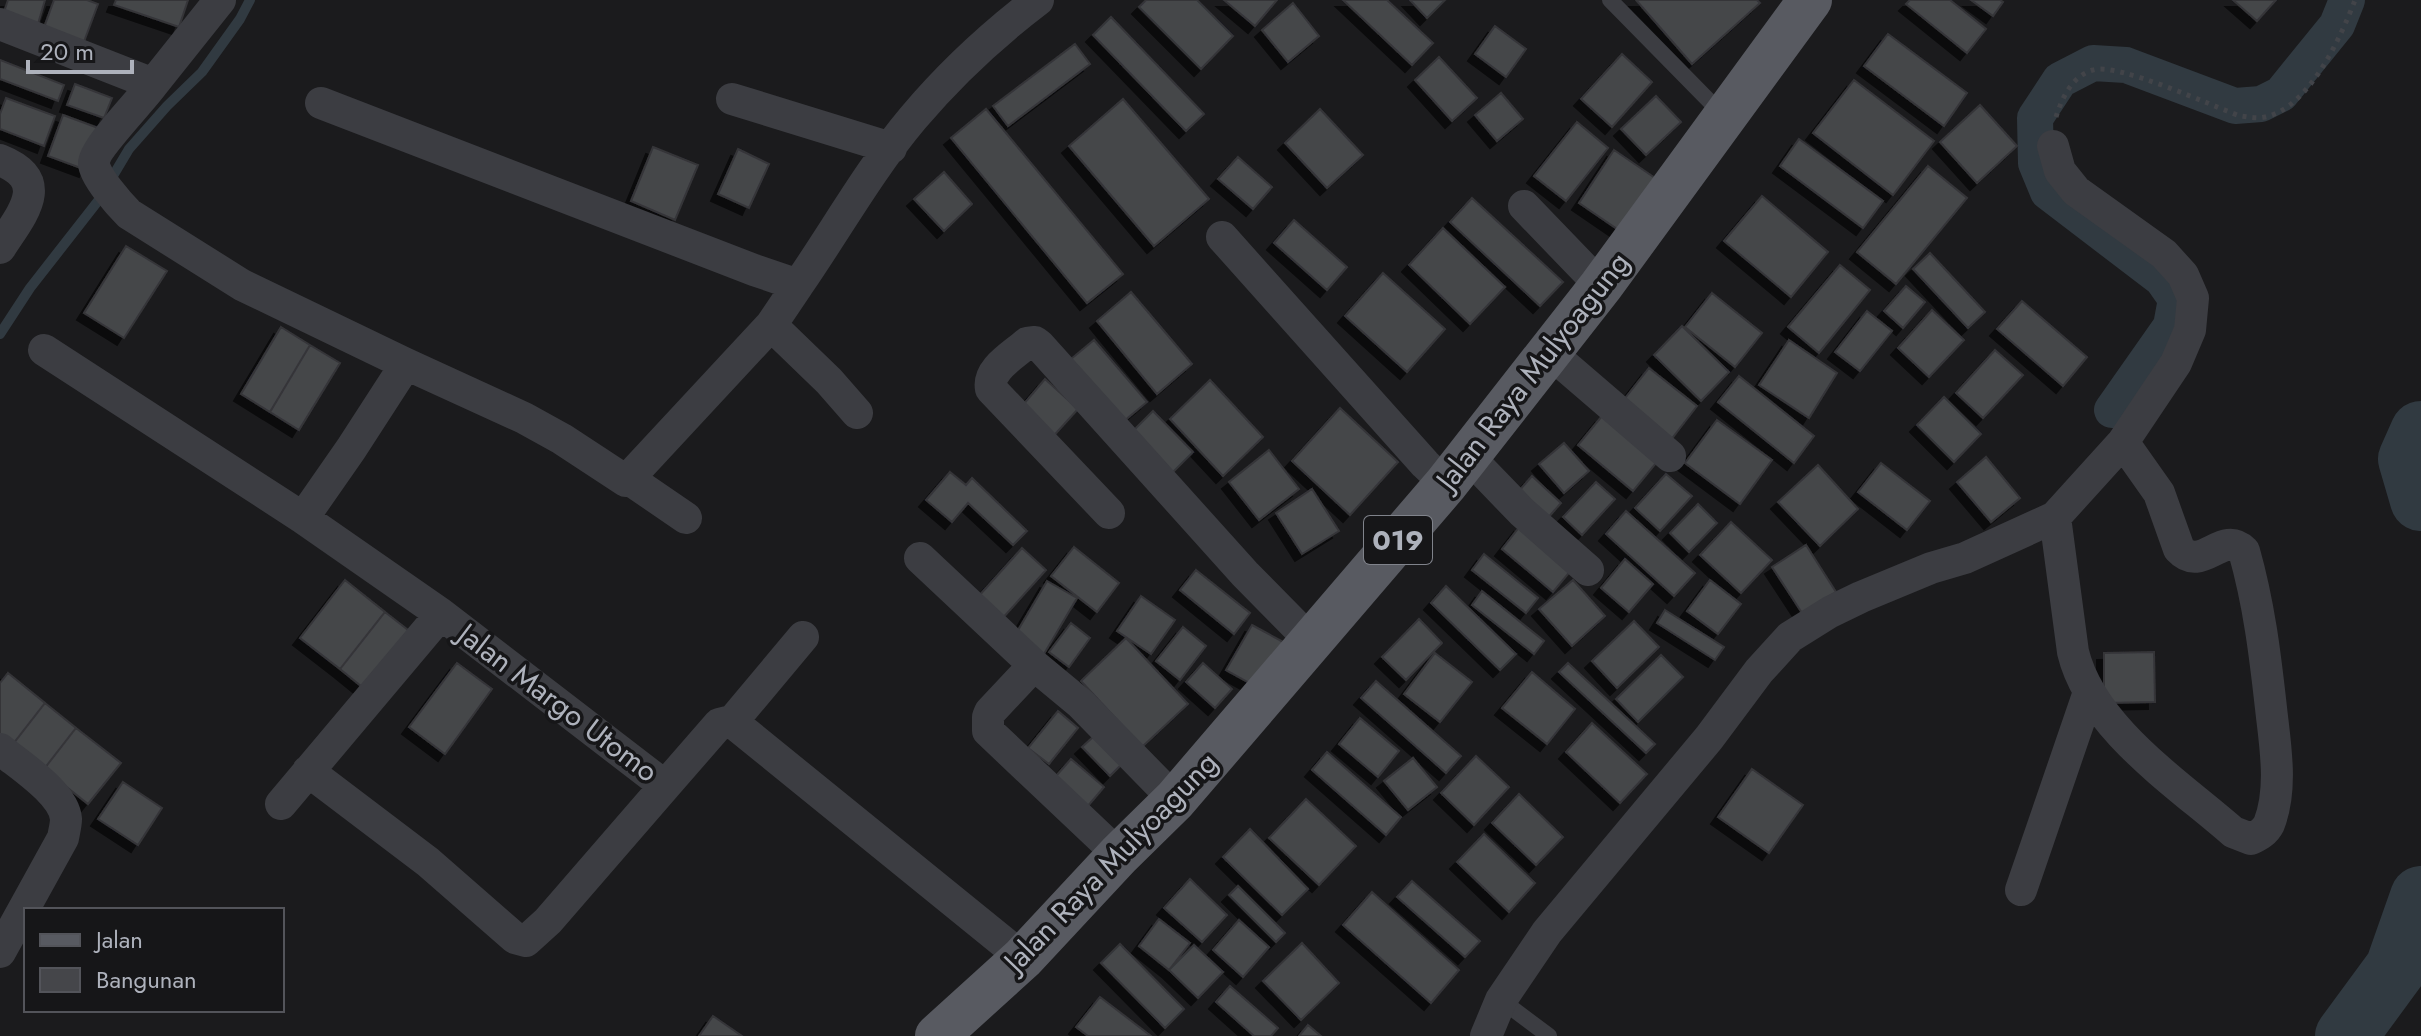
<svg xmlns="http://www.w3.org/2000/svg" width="2421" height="1036" viewBox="0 0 2421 1036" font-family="Jost,sans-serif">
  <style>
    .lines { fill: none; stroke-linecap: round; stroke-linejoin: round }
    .stream { stroke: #313a41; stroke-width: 10 }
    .canal { stroke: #313a41; stroke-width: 36 }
    .river { stroke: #313a41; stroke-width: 62 }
    .building { fill: #45464a; stroke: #353539; stroke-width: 2; filter: url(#shadow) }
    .path { stroke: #424449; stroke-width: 5; stroke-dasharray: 4 6; stroke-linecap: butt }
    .service { stroke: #3c3d42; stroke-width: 16 }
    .minor { stroke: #3c3d42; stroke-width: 32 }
    .primary { stroke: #585a61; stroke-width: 44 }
    .labels { text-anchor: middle; stroke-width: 7; stroke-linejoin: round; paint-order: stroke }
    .shield { fill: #161618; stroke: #80838b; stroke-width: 2 }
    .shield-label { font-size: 28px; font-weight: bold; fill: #aeb2bc }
    .street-label { font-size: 30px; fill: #aeb2bc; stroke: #161618 }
  </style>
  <defs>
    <filter id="shadow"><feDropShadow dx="-7" dy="7" stdDeviation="0" flood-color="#0009"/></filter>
  </defs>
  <rect width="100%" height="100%" fill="#1b1b1d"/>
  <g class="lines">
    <!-- stream -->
    <path class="stream" d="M0 334 30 288 98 201 129 149 167 106 202 72 240 19 250 0"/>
    <!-- canal -->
    <path class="canal" d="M2112 410 2171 326 2176 299 2162 279 2048 192 2036 163 2035 118 2060 80 2093 63 2126 65 2235 106 2261 104 2281 94 2337 25 2347 0"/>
    <!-- river -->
    <path class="river" d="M2421 432 2409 459 2421 500
      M2346 1036 2396 968 2421 897"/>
  </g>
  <!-- building -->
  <path class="building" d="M8 0H45L38 24 3 15Z
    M54 0H87L98 4 82 47 42 33Z
    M116 0H188L179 27 114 5Z
    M1146 0H1197L1233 36 1201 69 1139 7Z
    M1224 0H1277L1255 26Z
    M1343 0H1387L1433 43 1412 65Z
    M1410 0H1445L1427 18Z
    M1636 0H1757L1760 3 1692 64Z
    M1910 0H1950L1986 29 1967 53 1906 4Z
    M1971 0H2000L2003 2 1993 16Z
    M2233 0H2276L2257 21Z
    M1293 3 1319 36 1288 62 1262 30Z
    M1111 17 1204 114 1186 131 1093 35Z
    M1495 26 1526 49 1506 77 1475 54Z
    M1888 34 1967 93 1944 126 1864 66Z
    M1075 44 1090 64 1008 126 993 106Z
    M1622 54 1652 82 1612 127 1581 99Z
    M1439 57 1477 98 1452 121 1415 80Z
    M0 60 64 85 58 101 0 79Z
    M1854 80 1934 141 1893 195 1813 133Z
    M75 84 112 98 104 118 67 105Z
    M1501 93 1523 119 1497 141 1475 115Z
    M1656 96 1681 122 1646 155 1621 129Z
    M6 98 55 116 44 146 0 129V114Z
    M1123 99 1209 199 1154 246 1069 146Z
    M1980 105 2017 146 1977 183 1940 142Z
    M986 109 1123 274 1087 303 951 138Z
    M1320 109 1363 155 1327 188 1285 143Z
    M63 115 101 129 86 170 48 156Z
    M1577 122 1608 148 1566 201 1534 176Z
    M1799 139 1883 201 1863 228 1780 166Z
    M653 147 698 165 675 220 631 201Z
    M738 149 769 164 749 208 718 194Z
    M1614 150 1658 180 1623 233 1579 203Z
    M1238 157 1272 187 1253 209 1218 179Z
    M1928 166 1967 198 1896 284 1857 252Z
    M944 172 972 204 944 231 914 199Z
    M1762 196 1828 252 1791 297 1724 241Z
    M1472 198 1563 282 1540 306 1450 222Z
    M1294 220 1347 267 1327 290 1274 243Z
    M1443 228 1505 287 1470 324 1409 265Z
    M126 246 167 271 124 338 84 313Z
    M1930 253 1985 312 1968 328 1913 269Z
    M1840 265 1870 290 1819 353 1788 327Z
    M1383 273 1445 329 1407 372 1345 316Z
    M1906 286 1925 302 1903 328 1884 311Z
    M1131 292 1192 364 1157 394 1097 321Z
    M1712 293 1762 333 1735 367 1685 327Z
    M2022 301 2087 357 2063 386 1997 329Z
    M1932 310 1964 340 1929 377 1898 348Z
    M1867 311 1892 331 1860 371 1835 352Z
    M1682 326 1729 372 1701 401 1654 355Z
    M281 327 310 345 270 412 241 394Z
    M1094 340 1147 402 1124 421 1071 359Z
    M1789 340 1837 373 1809 418 1759 385Z
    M310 345 340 363 299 430 270 412Z
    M1995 350 2023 375 1983 418 1956 393Z
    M1649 368 1697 406 1670 441 1622 402Z
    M1739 376 1814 436 1794 463 1718 402Z
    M1045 379 1078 409 1048 442 1016 413Z
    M1210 380 1263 437 1223 476 1170 419Z
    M1944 397 1981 434 1954 462 1917 425Z
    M1340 408 1398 462 1350 515 1292 461Z
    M1153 411 1193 452 1170 475 1130 434Z
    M1602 416 1657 462 1633 491 1578 445Z
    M1717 420 1772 460 1740 504 1685 463Z
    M1564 443 1589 471 1564 493 1539 464Z
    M1269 450 1299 489 1259 520 1229 482Z
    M1986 457 2020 498 1991 522 1957 482Z
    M1881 463 1930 501 1907 530 1858 492Z
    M1818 465 1858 509 1820 546 1778 502Z
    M950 472 966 485 972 478 1027 531 1013 545 968 503 952 522 926 500Z
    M1666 474 1692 496 1660 531 1635 508Z
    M1532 476 1561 503 1547 519 1518 492Z
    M1596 482 1615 499 1582 535 1563 517Z
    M1312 489 1339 531 1302 554 1276 513Z
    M1698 504 1717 523 1689 552 1670 533Z
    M1626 511 1695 573 1674 596 1606 534Z
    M1731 522 1772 560 1741 593 1700 555Z
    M1521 525 1573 568 1553 592 1502 549Z
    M1806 545 1836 592 1802 613 1772 567Z
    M1074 547 1119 583 1097 612 1051 576Z
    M1022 548 1046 570 1001 620 977 598Z
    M1484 554 1538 598 1526 613 1472 570Z
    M1625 559 1653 584 1629 612 1601 588Z
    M1196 570 1250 613 1234 634 1180 590Z
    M345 580 385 612 340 669 300 638Z
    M1573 580 1605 616 1572 646 1539 609Z
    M1710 580 1741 604 1718 634 1687 611Z
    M1047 581 1077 598 1041 659 1011 642Z
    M1446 586 1516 654 1500 670 1431 603Z
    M1482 591 1544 641 1534 654 1472 605Z
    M1141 596 1175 620 1151 654 1117 631Z
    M1665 610 1724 647 1715 660 1657 623Z
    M385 612 417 637 372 695 340 669Z
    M1419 619 1442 643 1406 680 1382 657Z
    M1634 621 1659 647 1617 688 1592 661Z
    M1071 623 1090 638 1069 667 1049 652Z
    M1252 625 1287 644 1262 690 1226 670Z
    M1183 627 1206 646 1180 680 1156 661Z
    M1126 638 1188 704 1142 747 1081 681Z
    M2154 652 2155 702 2104 703V653Z
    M1435 653 1472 682 1440 722 1404 694Z
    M1661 655 1683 677 1638 722 1616 699Z
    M457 663 492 689 445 754 409 727Z
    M1203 663 1232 689 1215 708 1186 682Z
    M1568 663 1655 744 1646 753 1559 672Z
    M1532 672 1575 709 1547 744 1502 708Z
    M8 673 45 703 13 744 0 734V683Z
    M1376 681 1461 756 1446 773 1361 698Z
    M45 703 76 728 44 769 13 744Z
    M1058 711 1078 728 1049 764 1028 748Z
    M1360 718 1399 751 1378 777 1339 744Z
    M1592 723 1647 774 1620 803 1566 752Z
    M76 728 121 763 88 804 44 769Z
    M1093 737 1121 765 1110 776 1082 747Z
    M1327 752 1401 817 1386 835 1312 770Z
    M1476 756 1509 787 1474 825 1441 793Z
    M1413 758 1437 787 1408 810 1384 781Z
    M1071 759 1104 787 1082 813 1049 784Z
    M1752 769 1803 805 1769 853 1718 817Z
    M123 782 162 808 138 845 98 819Z
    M1519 794 1563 837 1536 865 1492 823Z
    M1306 799 1356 846 1319 885 1269 838Z
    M1250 829 1308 889 1282 915 1223 857Z
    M1484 834 1535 883 1509 912 1457 862Z
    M1190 879 1227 915 1202 942 1164 908Z
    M1412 881 1480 941 1465 957 1397 897Z
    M1238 886 1285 933 1276 942 1229 895Z
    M1372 892 1459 970 1431 1003 1343 925Z
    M1159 919 1190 943 1169 970 1139 946Z
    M1239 920 1269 947 1243 977 1213 950Z
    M1302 943 1339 983 1301 1020 1263 981Z
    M1120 944 1184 1009 1165 1028 1101 963Z
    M1194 945 1223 972 1198 998 1169 970Z
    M1230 986 1278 1028 1271 1036H1254L1216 1002Z
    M1100 997 1151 1036H1088L1076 1027Z
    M713 1016 742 1036H699Z
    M1308 1025 1321 1036H1299Z"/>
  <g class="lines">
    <!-- path -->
    <path class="path" d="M2056 117C2062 98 2072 76 2093 70 2117 62 2212 106 2240 116 2249 117 2257 119 2265 117 2309 108 2341 37 2355 0"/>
    <!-- service -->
    <path class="service" d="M1610 0 1724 116
      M1501 1000 1549 1036"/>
    <!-- minor -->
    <path class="minor" d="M0 24 153 84 220 0
      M153 84C142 100 94 148 94 163 93 175 121 206 129 214L242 285 406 364 524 418 562 439 626 481 771 325 798 285
      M732 99 891 148
      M321 103 754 270 798 285C836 230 870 169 913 118 950 74 992 35 1038 0
      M0 160C53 181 21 215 0 248
      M1524 206 1601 286
      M1222 237 1425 464 1446 484
      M771 325 829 381 857 413
      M44 350 303 518 441 614 665 786 719 724 727 722 736 725 1023 958
      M1549 352 1670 456
      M1468 456 1522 512 1588 570
      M629 479 686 518
      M1109 513 991 389C987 369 1014 355 1027 343L1035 342 1039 345 1245 574 1311 641
      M2055 517 2073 652C2091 727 2177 783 2233 832L2251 839C2259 835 2265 832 2269 824 2283 788 2275 745 2271 708 2265 654 2259 604 2244 551 2222 529 2202 574 2179 549L2159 493 2123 442
      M303 518 351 449 406 364
      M920 558 1034 665 1081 704 1175 800
      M1034 665 990 712 988 717V731L1119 855
      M731 723 803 637
      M0 749C19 765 64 793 66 819 66 825 64 832 63 838L0 952
      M308 771 428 862 515 938 526 941 548 921 665 786
      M281 804 441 614
      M2021 890 2089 692
      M1486 1036 1501 1000 1547 932 1709 738 1759 671 1790 637 1830 612 1861 597 1931 568 1965 558 2055 517 2123 442 2176 363 2190 330 2193 298 2183 275 2164 254 2076 191 2060 171 2053 146"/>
    <!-- primary -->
    <path class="primary" d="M937 1036 1023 958 1119 855 1175 800 1446 484 1601 286 1810 0"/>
  </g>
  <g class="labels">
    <!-- shield labels -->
    <rect class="shield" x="1364" y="516" width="68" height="48" rx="6"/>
    <g class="shield-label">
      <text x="1398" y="550">019</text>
    </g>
    <!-- street labels -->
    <g class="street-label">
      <text transform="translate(1533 371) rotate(-52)" y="10">Jalan Raya Mulyoagung</text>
      <text transform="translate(558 703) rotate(37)" y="10">Jalan Margo Utomo</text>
      <text transform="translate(1111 862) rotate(-46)" y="10">Jalan Raya Mulyoagung</text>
    </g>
  </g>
  <!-- legend -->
  <rect x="24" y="908" width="260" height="104" fill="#161618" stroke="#53545a" stroke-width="2"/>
  <rect x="40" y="934" width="40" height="12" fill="#585a61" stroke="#53545a" stroke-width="2"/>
  <text x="96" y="948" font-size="24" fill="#aeb2bc">Jalan</text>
  <rect x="40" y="968" width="40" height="24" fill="#45464a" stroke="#53545a" stroke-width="2"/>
  <text x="96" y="988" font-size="24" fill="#aeb2bc">Bangunan</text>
  <!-- scale -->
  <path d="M28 60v12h104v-12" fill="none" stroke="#aeb2bc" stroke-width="4"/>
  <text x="40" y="60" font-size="24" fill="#aeb2bc" stroke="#161618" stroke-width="6" paint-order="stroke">20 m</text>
</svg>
